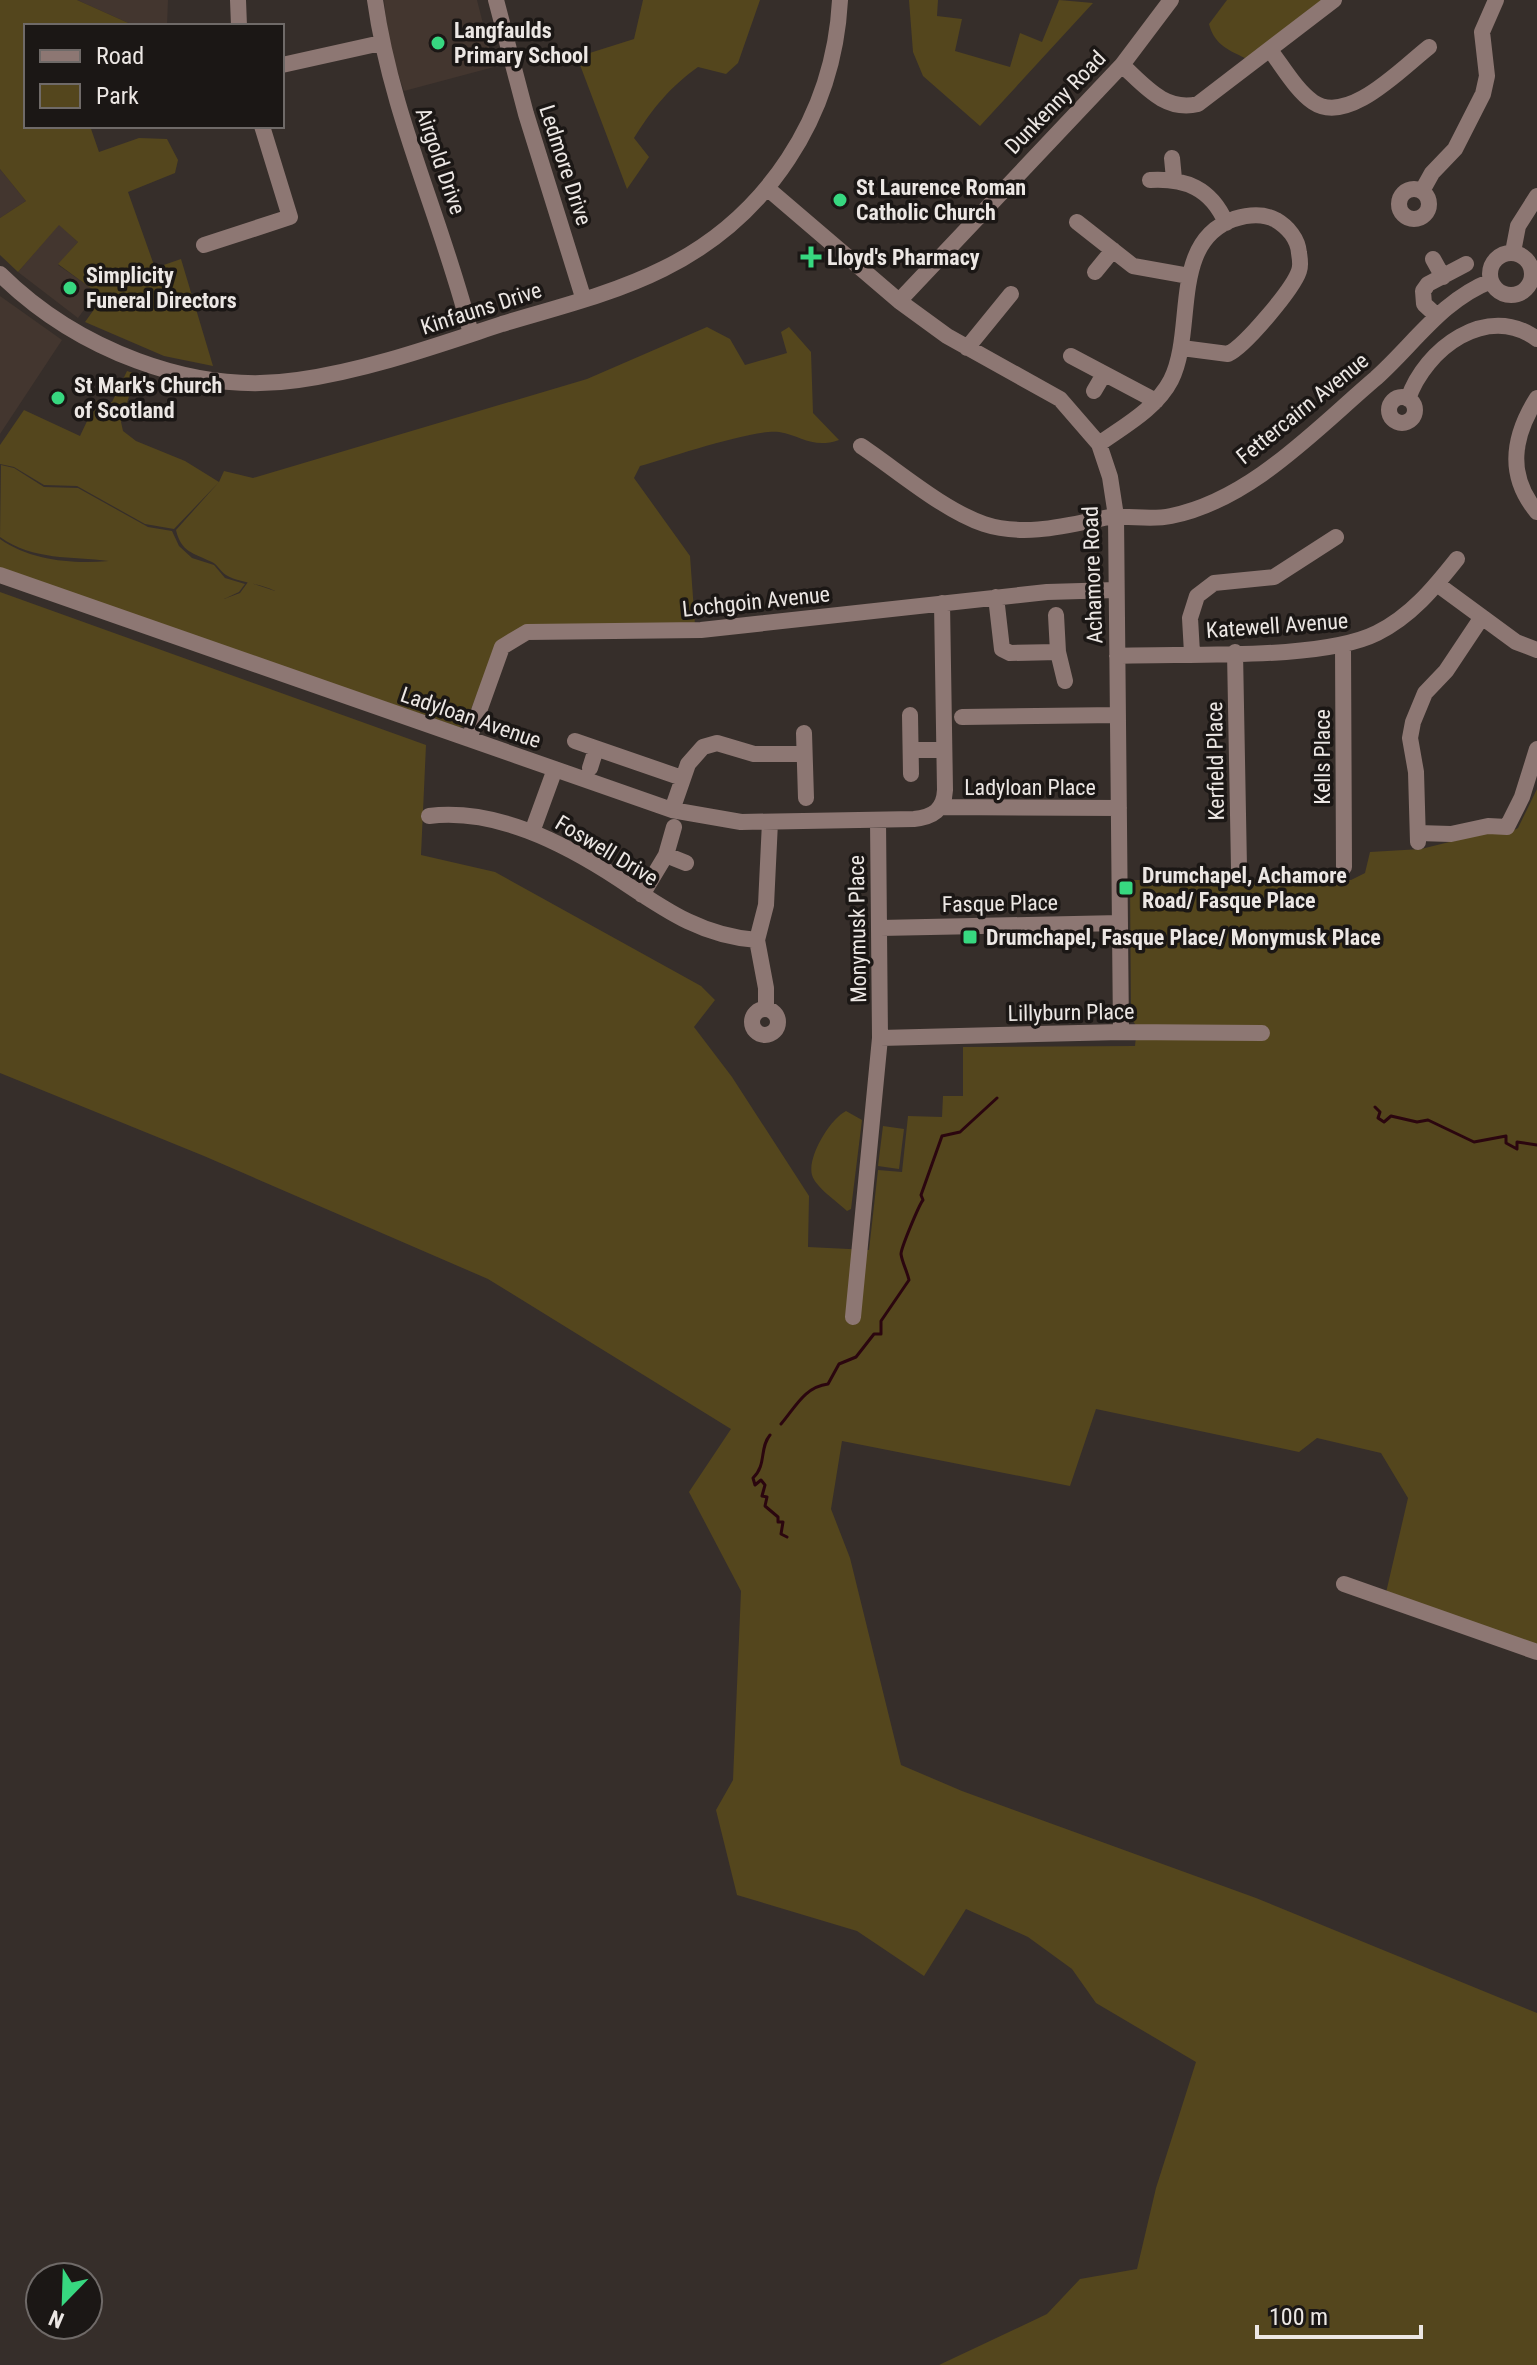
<svg xmlns="http://www.w3.org/2000/svg" width="1537" height="2365" viewBox="0 0 1537 2365" font-family="'Roboto Condensed',sans-serif">
  <style>
    .built { fill: #43362f }
    .green { fill: #54461d }
    .lines { fill: none; stroke-linecap: round; stroke-linejoin: round }
    .stream { stroke: #2b060f; stroke-width: 3 }
    .minor { stroke: #8d7773; stroke-width: 16 }
    .poi-dot { fill: #37d880; stroke: #1b1715; stroke-width: 3 }
    .labels { text-anchor: middle; stroke-width: 7; stroke-linejoin: round; paint-order: stroke }
    .poi-label { font-size: 22px; font-weight: bold; fill: #ece7e4; stroke: #1b1715; text-anchor: start }
    .street-label { font-size: 22px; fill: #ece7e4; stroke: #1b1715 }
  </style>
  <rect width="100%" height="100%" fill="#362e2a"/>
  <!-- built -->
  <path class="built" d="M77 0H168L167 26H135Z
    M384 0H477L494 67 404 91 389 47Z
    M0 169 26 201 0 218Z
    M59 224 78 242 58 265 97 292 78 318 18 272Z
    M0 296 62 340 0 434Z"/>
  <!-- green -->
  <path class="green" d="M0 0H77L135 26H26V126H90L99 152 139 138 167 139 178 160 175 173 128 192 155 268 181 259 213 366 164 356 85 322 103 297 58 264 78 242 59 225 18 272 0 255V218L26 201 0 169Z
    M643 0H760L738 63 726 74 698 67C670 87 652 109 634 138L649 157 627 189 577 57 634 39Z
    M909 0H938L937 16 962 19 955 51 1010 67 1020 33 1042 42 1059 0 1093 3 980 126 923 76 913 52Z
    M1227 0H1324L1249 60C1229 50 1215 46 1209 24Z
    M707 327 730 339 745 365 787 353 781 332 789 327 811 352 813 413 839 440C813 449 802 436 779 432 756 428 667 458 640 466L634 478 690 556 695 625 523 626 498 643 464 726 459 727 0 570V539C31 561 73 564 109 561 71 556 34 561 0 537L1 465 14 468 44 487 78 488 148 527 172 531 179 546 192 558 214 565 225 578 245 584 239 592 224 599 240 593 248 582 275 591C261 583 239 583 226 575 220 571 218 565 212 562 193 553 181 552 176 530L219 482 174 529 145 524 77 486 44 485 14 467 0 464V445L24 410 80 436 97 400 106 404 112 402 127 371 136 374 121 422 123 431 136 441 185 461 219 482 224 471 253 478 587 379Z
    M0 592 426 745 421 855 495 872 701 986 715 1000 694 1027 732 1077 809 1196 808 1247 869 1250 878 1170 902 1172 908 1116 942 1117 943 1096H963V1047L1135 1046 1137 1027 1131 1018 1130 880H1351L1365 873 1370 852 1421 849 1494 831 1509 833 1518 828 1537 789V1651L1385 1597 1408 1498 1381 1453 1317 1438 1299 1452 1096 1409 1070 1486 842 1441 831 1509 850 1558 901 1765 962 1791 1256 1898 1537 2013V2365H939L1047 2314 1080 2279 1137 2269 1156 2188 1196 2062 1096 2003 1072 1969 1028 1937 966 1909 924 1976 857 1931 737 1895 716 1810 733 1780 741 1591 689 1492 731 1429 488 1279 204 1156 0 1073Z
    M846 1111 862 1120 851 1209 847 1211C838 1202 816 1188 812 1175 807 1157 830 1119 846 1111Z
    M883 1126 904 1129 899 1169 878 1166Z"/>
  <g class="lines">
    <!-- stream -->
    <path class="stream" d="M1375 1107 1380 1112 1378 1118 1384 1122 1391 1116 1417 1122 1428 1120 1474 1142 1506 1136V1143L1517 1149V1142L1537 1145
      M781 1424C795 1408 804 1387 828 1384L839 1364 856 1357 874 1334H881V1321L909 1280C907 1271 902 1262 901 1254 901 1248 919 1205 923 1200L921 1195 942 1136 960 1132 997 1098
      M770 1435C759 1448 767 1465 753 1478L755 1485 761 1480 765 1485 762 1496 767 1497 765 1506 778 1517V1522H783L781 1534 787 1537"/>
    <!-- minor -->
    <path class="minor" d="M238 0 239 26
      M375 0C391 115 443 222 471 334
      M496 0 526 114 583 297
      M1270 50C1283 67 1296 90 1313 102 1348 126 1402 68 1429 47
      M282 65 381 43
      M1122 65C1145 86 1165 112 1198 104L1334 0
      M1172 158 1174 179
      M1150 180C1185 178 1211 188 1226 223
      M767 188 899 301 947 336 1060 399 1099 444 1110 477 1116 516 1121 1032
      M1399 204a15 15 0 1 1 30 0a15 15 0 1 1-30 0Z
      M1422 191 1432 173 1455 149 1483 94 1487 76 1482 32 1496 0
      M1077 222 1133 266 1189 276
      M204 245 290 217 262 126
      M1513 252 1518 226 1537 196
      M1490 274a21 21 0 1 1 42 0a21 21 0 1 1-42 0Z
      M1433 259 1443 277
      M1095 272 1113 250
      M0 274C75 348 192 396 298 380 368 370 435 346 502 324 555 308 613 294 663 269 767 218 834 116 840 0
      M899 301 1122 65 1171 0
      M1437 316 1424 304 1423 291 1428 284 1466 264
      M967 348 1011 294
      M1071 356 1156 401
      M1094 391 1104 374
      M1389 410a13 13 0 1 1 26 0a13 13 0 1 1-26 0Z
      M1537 398C1513 436 1506 475 1537 512
      M1408 399C1425 349 1487 302 1537 339
      M1099 444C1124 426 1156 409 1171 380 1196 330 1169 242 1234 219 1247 215 1263 213 1276 220 1288 227 1298 239 1299 253 1300 259 1301 266 1299 271 1293 289 1245 346 1228 354L1182 348
      M861 446C897 470 943 510 984 524 1023 537 1065 526 1104 518 1126 514 1148 521 1171 516 1251 500 1316 429 1376 378 1414 344 1442 300 1491 281
      M0 575 672 810 741 822 914 819C933 817 944 810 945 790L942 603
      M1437 584 1516 642 1537 650
      M996 597 1002 649 1010 653 1058 652
      M1056 615 1058 652 1065 681
      M1343 646 1344 867
      M1235 652 1239 868
      M1192 653 1190 618 1197 596 1214 583 1274 577 1336 537
      M1117 656C1184 653 1321 661 1377 633 1411 616 1434 588 1457 559
      M910 715 911 774
      M962 717 1118 715
      M804 733 806 798
      M469 739 502 647 527 632 701 630 1047 592 1116 590
      M575 741 682 778
      M911 750H944
      M590 768 596 749
      M941 807 1119 808
      M672 810 688 764 703 747 717 743 754 754H804
      M429 816C496 808 564 843 619 879 664 909 701 936 757 940
      M532 832 555 769
      M1418 833 1451 834 1488 826 1507 827 1522 797 1537 749
      M1418 842 1416 772 1410 738 1413 722 1425 693 1446 671 1482 617
      M666 855 686 863
      M642 895 666 855 674 827
      M880 928 1120 923
      M752 1022a13 13 0 1 1 26 0a13 13 0 1 1-26 0Z
      M766 1009V988L757 940 766 905 770 822
      M880 1038 1121 1032 1262 1033
      M853 1317 880 1038 878 820
      M1344 1584 1537 1652"/>
  </g>
  <!-- markers -->
  <g class="poi-dot">
    <circle cx="438" cy="43" r="8"/>
    <circle cx="840" cy="200" r="8"/>
    <path d="M807 245h8v8h8v8h-8v8h-8v-8h-8v-8h8z"/>
    <circle cx="70" cy="288" r="8"/>
    <circle cx="58" cy="398" r="8"/>
    <rect x="1118" y="880" width="16" height="16" rx="4"/>
    <rect x="962" y="929" width="16" height="16" rx="4"/>
  </g>
  <g class="labels">
    <!-- poi labels -->
    <g class="poi-label">
      <text x="454" y="38">Langfaulds<tspan x="454" dy="25">Primary School</tspan></text>
      <text x="856" y="195">St Laurence Roman<tspan x="856" dy="25">Catholic Church</tspan></text>
      <text x="827" y="265">Lloyd's Pharmacy</text>
      <text x="86" y="283">Simplicity<tspan x="86" dy="25">Funeral Directors</tspan></text>
      <text x="74" y="393">St Mark's Church<tspan x="74" dy="25">of Scotland</tspan></text>
      <text x="1142" y="883">Drumchapel, Achamore<tspan x="1142" dy="25">Road/ Fasque Place</tspan></text>
      <text x="986" y="945">Drumchapel, Fasque Place/ Monymusk Place</text>
    </g>
    <!-- street labels -->
    <g class="street-label">
      <text transform="translate(1055 102) rotate(-46)" y="8">Dunkenny Road</text>
      <text transform="translate(441 161) rotate(71)" y="8">Airgold Drive</text>
      <text transform="translate(566 165) rotate(72)" y="8">Ledmore Drive</text>
      <text transform="translate(481 308) rotate(-18)" y="8">Kinfauns Drive</text>
      <text transform="translate(1302 408) rotate(-39)" y="8">Fettercairn Avenue</text>
      <text transform="translate(1092 575) rotate(-92)" y="8">Achamore Road</text>
      <text transform="translate(756 601) rotate(-6)" y="8">Lochgoin Avenue</text>
      <text transform="translate(1277 625) rotate(-4)" y="8">Katewell Avenue</text>
      <text transform="translate(471 717) rotate(19)" y="8">Ladyloan Avenue</text>
      <text transform="translate(1322 757) rotate(-90)" y="8">Kells Place</text>
      <text transform="translate(1215 761) rotate(-91)" y="8">Kerfield Place</text>
      <text x="1030" y="795">Ladyloan Place</text>
      <text transform="translate(607 850) rotate(31)" y="8">Foswell Drive</text>
      <text transform="translate(1000 903) rotate(-1)" y="8">Fasque Place</text>
      <text transform="translate(857 929) rotate(-91)" y="8">Monymusk Place</text>
      <text transform="translate(1071 1012) rotate(-1)" y="8">Lillyburn Place</text>
    </g>
  </g>
  <!-- legend -->
  <rect x="24" y="24" width="260" height="104" fill="#1b1715" stroke="#6f6a68" stroke-width="2"/>
  <rect x="40" y="50" width="40" height="12" fill="#8d7773" stroke="#6f6a68" stroke-width="2"/>
  <text x="96" y="64" font-size="24" fill="#ece7e4">Road</text>
  <rect x="40" y="84" width="40" height="24" fill="#54461d" stroke="#6f6a68" stroke-width="2"/>
  <text x="96" y="104" font-size="24" fill="#ece7e4">Park</text>
  <!-- north arrow -->
  <g transform="translate(64 2301) rotate(203)"><circle r="38" fill="#1b1715" stroke="#6f6a68" stroke-width="2"/>
  <path d="M0-6L14 30L0 20L-14 30Z" fill="#37d880"/>
  <text y="-12" font-size="22" font-weight="bold" text-anchor="middle" fill="#ece7e4">N</text>
  </g>
  <!-- scale -->
  <path d="M1257 2325v12h164v-12" fill="none" stroke="#ece7e4" stroke-width="4"/>
  <text x="1269" y="2325" font-size="24" fill="#ece7e4" stroke="#1b1715" stroke-width="6" paint-order="stroke">100 m</text>
</svg>
